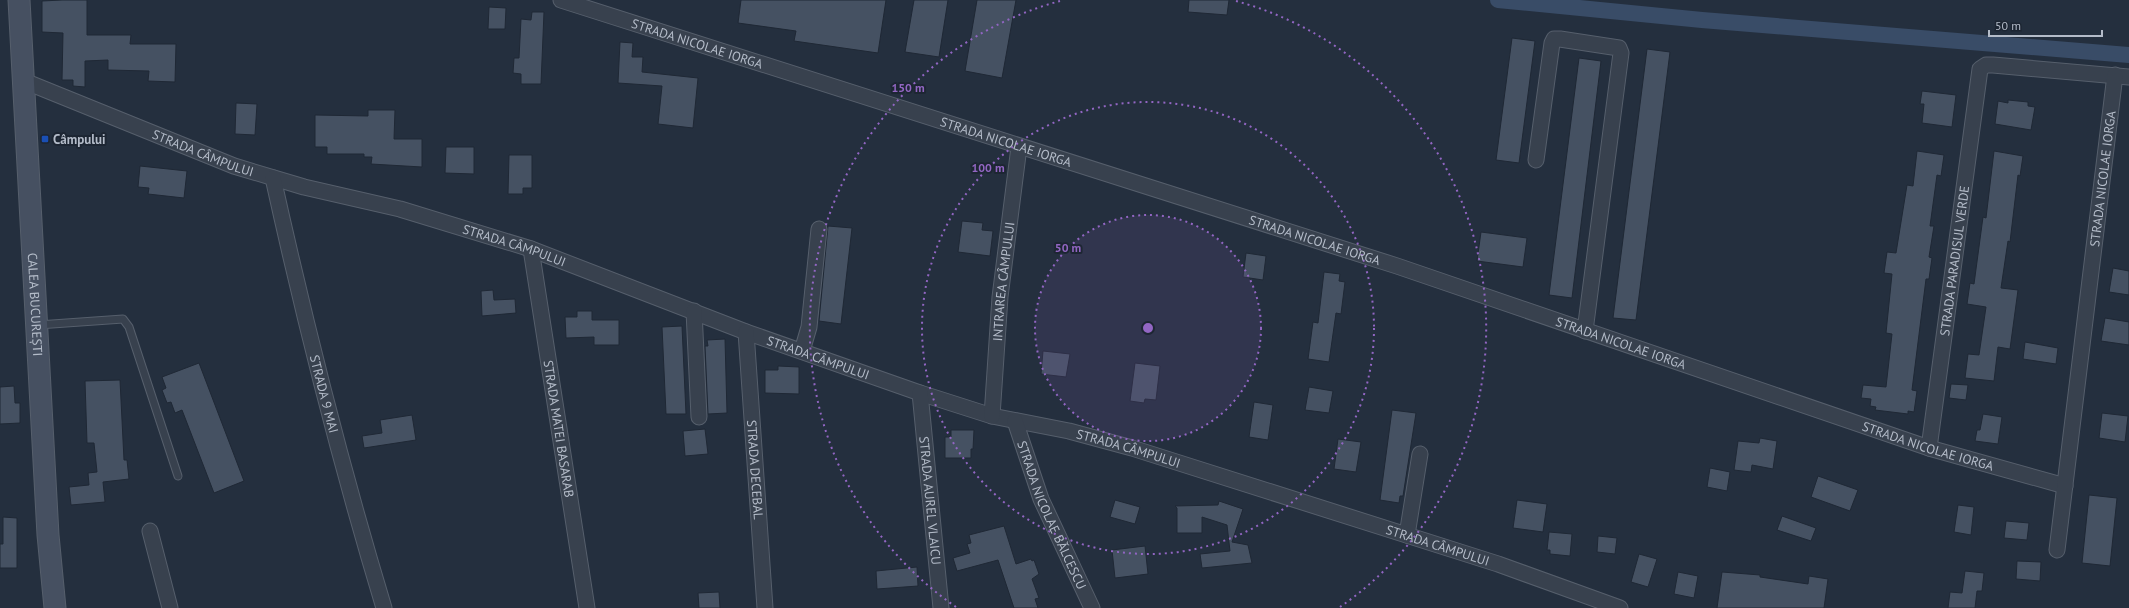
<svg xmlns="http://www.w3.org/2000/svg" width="2129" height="608" viewBox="0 0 2129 608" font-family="'PT Sans',sans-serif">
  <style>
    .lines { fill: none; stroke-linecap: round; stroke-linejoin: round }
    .canal { stroke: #394c67; stroke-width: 16 }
    .building { fill: #455162; stroke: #1f2835 }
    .lane-casing { stroke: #565f6c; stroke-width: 9 }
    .street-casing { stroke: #565f6c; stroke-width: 17 }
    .secondary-casing { stroke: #565f6c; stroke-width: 23 }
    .lane { stroke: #38414e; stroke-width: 7 }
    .street { stroke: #38414e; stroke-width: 15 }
    .secondary { stroke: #465061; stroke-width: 21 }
    .ring { fill: none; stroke: #9266c3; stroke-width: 2; stroke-dasharray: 2 4 }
    .transit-dot { fill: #1a4fb4; stroke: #1d2633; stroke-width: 1.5 }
    .labels { text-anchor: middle; stroke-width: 4; stroke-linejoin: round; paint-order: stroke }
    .street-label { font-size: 13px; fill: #b4bcc9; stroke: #1d2633 }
    .poi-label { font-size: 13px; font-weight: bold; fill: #b4bcc9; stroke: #1d2633; text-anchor: start }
    .centre { fill: #9266c3; stroke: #1d2633; stroke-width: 2 }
    .ring-label { font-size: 12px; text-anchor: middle; font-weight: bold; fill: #9266c3; stroke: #1d2633; stroke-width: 4; stroke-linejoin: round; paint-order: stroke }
  </style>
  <rect width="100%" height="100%" fill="#242f3e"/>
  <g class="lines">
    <!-- canal -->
    <path class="canal" d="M1498 0 1702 20 2129 55"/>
  </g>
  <!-- building -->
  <path class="building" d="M62 0H87V35H131L130 44H176L175 82 148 81 149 71 108 70V60L85 61V87L73 86V80H62L63 33 42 32V1Z
    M741 0H886L878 53 794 41 796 31 738 23Z
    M914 0H948L939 57 905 52Z
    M977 0H1016L1002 78 965 71Z
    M1189 0H1229L1227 15 1188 12Z
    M489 7 506 8 505 29H488Z
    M532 12H544L541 84H521V74L513 73 514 58H519L521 19 531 20Z
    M1512 38 1535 41 1519 163 1496 160Z
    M620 42 633 43 632 57H643L642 72 698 78 693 128 658 124 662 86 618 83Z
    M1647 49 1670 52 1636 320 1613 318Z
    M1579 58 1601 61 1572 298 1549 295Z
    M1922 91 1956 95 1952 127 1922 123 1924 104H1920Z
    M2008 100 2028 102V106L2035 107 2031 130 1995 124 1998 101 2008 103Z
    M236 103 257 104 255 135 235 134Z
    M368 110H395L394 139H422V167L371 164 372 157H364V154H327V147H315V115L368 116Z
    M446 147H474V174L445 173Z
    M1917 151 1944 155 1941 176 1937 175 1930 226H1934L1929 257 1932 258 1929 279H1926L1912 390 1917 391 1914 412 1908 411V414L1875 410 1876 407 1870 406 1871 399 1861 398 1863 385 1886 387 1892 334 1886 333 1892 274 1884 273 1887 252 1896 253 1907 185 1913 186Z
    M1994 151 2023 156 2020 176 2018 175 2010 242 2008 241 2001 288 2018 290 2010 349 1998 347 1994 381 1965 378 1968 354 1979 355 1986 307 1967 304 1970 283 1974 284 1983 217 1986 218Z
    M509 155H532V188H523V194H508Z
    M140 166 187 171 184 198 148 194 149 188 138 187Z
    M962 221 983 223 982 230 993 231 990 256 958 252Z
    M828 226 852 228 841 324 819 321Z
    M1481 232 1527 238 1523 267 1477 261Z
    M1246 253 1266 256 1263 280 1243 277Z
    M2113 268 2129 271V295L2109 292Z
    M1324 272 1340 274 1339 281 1345 282 1341 314 1336 313 1329 362 1308 359 1313 322 1318 323Z
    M493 290 494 300 515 299 516 313 482 316 481 291Z
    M577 311H592V320H619V345H594V337L566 338 565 317H577Z
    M2105 318 2129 322V345L2101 341Z
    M682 326 686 414H666L662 327Z
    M725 339 727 413 708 414 705 346H708L707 340Z
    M2025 342 2058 348 2056 364 2023 359Z
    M1043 351 1070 354 1066 377 1041 374Z
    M199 363 244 481 214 493 182 410 175 413 171 402 167 403 162 390 166 388 162 377Z
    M1135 363 1160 366 1156 400 1145 399 1144 403 1130 401Z
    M778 366 799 367V394L765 393V370H778Z
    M120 380 124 460H127L129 479 103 482 105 502 71 505 69 487 89 485 88 473 97 472 94 443H87L85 381Z
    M1951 384 1968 385 1966 400 1949 398Z
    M14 386 15 403H20V423L0 424V387Z
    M1309 387 1333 391 1329 413 1305 410Z
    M1254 402 1273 405 1268 440 1249 437Z
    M1392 410 1416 413 1403 496H1400L1399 503 1380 500Z
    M2102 413 2128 416 2125 442 2099 438Z
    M1983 414 2002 417 1998 444 1975 441 1977 430H1980Z
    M412 415 416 440 364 448 362 436 382 433 380 420Z
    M705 429 708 454 685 456 683 431Z
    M951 430H974L973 449H971V458H945V437H951Z
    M1760 438 1777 441 1773 469 1752 465 1751 472 1734 470 1738 441 1759 443Z
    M1338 439 1361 442 1356 472 1334 469Z
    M1710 468 1730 472 1727 491 1707 487Z
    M1818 476 1858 490 1850 511 1811 497Z
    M2089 495 2117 498 2110 566 2082 563Z
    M1115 500 1140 507 1135 524 1110 517Z
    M1517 500 1547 504 1543 532 1513 528Z
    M1219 501 1243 509 1232 542 1248 545 1252 563 1202 568 1200 554 1230 551 1227 525 1202 517V533H1177V508L1175 506 1218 505Z
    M1958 505 1974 507 1971 535 1954 532Z
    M1782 516 1816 528 1811 541 1777 530Z
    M3 517 17 518V568H0V544H3Z
    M2006 521 2029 523 2027 540 2004 538Z
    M1004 526 1016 564 1031 559 1032 561 1034 560 1039 574 1032 579 1039 598 1035 599 1038 608H1014L998 560 957 571 953 558 970 553 967 544 971 543 969 535Z
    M1549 532 1572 534 1570 556 1550 554V550H1547Z
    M1598 536 1617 538 1615 554 1597 552Z
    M1145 546 1148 574 1115 578 1112 550Z
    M1639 554 1657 559 1648 587 1631 582Z
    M2017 561 2041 562 2040 581 2016 579Z
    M917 567 918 586 877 589 876 571Z
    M1965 571 1984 573 1982 591H1977L1975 608H1948L1950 592 1962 593Z
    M1678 572 1698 576 1694 598 1674 594Z
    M1722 572 1760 575V577L1808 584 1809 576 1828 579 1824 608H1717Z
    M719 592 720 608H699L698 593Z"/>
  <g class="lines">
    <!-- lane casing -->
    <g class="lane-casing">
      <path id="lane" d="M38 325 123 319 129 327 178 476"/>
    </g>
    <!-- street casing -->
    <g class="street-casing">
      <g id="street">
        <path id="s1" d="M561 0 1397 266 1929 448 2065 486"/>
        <path id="s2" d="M24 81 234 166 304 187 400 209 531 249 746 332 920 393 992 416 1069 431 1132 448 1498 564 1620 608"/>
        <path d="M1536 160 1552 43 1554 39H1560L1619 48 1621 53 1585 331"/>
        <path id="s3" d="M273 178C305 323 341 466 384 608"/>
        <path id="s4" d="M531 249 587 608"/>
        <path d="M694 311 699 417"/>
        <path id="s5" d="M746 332 765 608"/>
        <path d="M802 351 809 327 819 229"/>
        <path id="s6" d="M920 393 941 608"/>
        <path id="s7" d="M992 416 1000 297 1019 147"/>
        <path id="s8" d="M1015 421 1041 499 1092 608"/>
        <path id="s9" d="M1929 448 1980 69 1986 65H1993L2129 77"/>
        <path d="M150 531 170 608"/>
        <path d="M1407 535 1420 454"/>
        <path id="s10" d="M2057 550 2115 75"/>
      </g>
    </g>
    <!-- secondary casing -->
    <g class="secondary-casing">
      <g id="secondary">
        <path id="s11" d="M19 0 48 535 55 608"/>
      </g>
    </g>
    <!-- lane -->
    <use href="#lane" class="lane"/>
    <!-- street -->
    <use href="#street" class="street"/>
    <!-- secondary -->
    <use href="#secondary" class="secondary"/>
  </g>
  <!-- distance rings -->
  <circle cx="1148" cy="328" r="113" fill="#9266c3" fill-opacity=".12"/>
  <g class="ring">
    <circle cx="1148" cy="328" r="113"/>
    <circle cx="1148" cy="328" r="226"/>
    <path d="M956 607A339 339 0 0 1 1060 1M1236 1A339 339 0 0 1 1340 607"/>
  </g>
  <!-- markers -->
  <rect class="transit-dot" x="41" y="135" width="8" height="8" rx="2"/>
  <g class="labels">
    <!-- street labels -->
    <g class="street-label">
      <text dy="5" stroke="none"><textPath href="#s1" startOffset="143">STRADA NICOLAE IORGA</textPath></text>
      <text dy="5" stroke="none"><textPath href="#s1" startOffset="467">STRADA NICOLAE IORGA</textPath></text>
      <text dy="5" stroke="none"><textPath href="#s2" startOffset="193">STRADA CÂMPULUI</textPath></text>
      <text dy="5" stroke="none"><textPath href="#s10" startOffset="374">STRADA NICOLAE IORGA</textPath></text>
      <text dy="5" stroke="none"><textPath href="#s1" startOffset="791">STRADA NICOLAE IORGA</textPath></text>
      <text dy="5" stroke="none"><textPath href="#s2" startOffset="518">STRADA CÂMPULUI</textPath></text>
      <text dy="5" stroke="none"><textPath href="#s9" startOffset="189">STRADA PARADISUL VERDE</textPath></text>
      <text dy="5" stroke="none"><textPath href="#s7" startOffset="135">INTRAREA CÂMPULUI</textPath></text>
      <text dy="5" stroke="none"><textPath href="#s11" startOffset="305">CALEA BUCUREȘTI</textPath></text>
      <text dy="5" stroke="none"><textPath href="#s1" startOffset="1114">STRADA NICOLAE IORGA</textPath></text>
      <text dy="5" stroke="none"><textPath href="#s2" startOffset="842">STRADA CÂMPULUI</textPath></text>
      <text dy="5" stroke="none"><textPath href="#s3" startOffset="222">STRADA 9 MAI</textPath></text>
      <text dy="5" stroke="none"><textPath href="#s4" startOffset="182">STRADA MATEI BASARAB</textPath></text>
      <text dy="5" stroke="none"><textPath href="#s1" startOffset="1438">STRADA NICOLAE IORGA</textPath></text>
      <text dy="5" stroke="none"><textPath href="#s2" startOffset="1166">STRADA CÂMPULUI</textPath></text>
      <text dy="5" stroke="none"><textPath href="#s5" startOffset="138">STRADA DECEBAL</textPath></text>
      <text dy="5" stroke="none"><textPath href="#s6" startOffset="108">STRADA AUREL VLAICU</textPath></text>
      <text dy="5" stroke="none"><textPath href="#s8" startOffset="101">STRADA NICOLAE BĂLCESCU</textPath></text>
      <text dy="5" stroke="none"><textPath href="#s2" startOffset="1490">STRADA CÂMPULUI</textPath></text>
    </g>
    <!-- poi labels -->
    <g class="poi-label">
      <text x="53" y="144">Câmpului</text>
    </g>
  </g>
  <circle cx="1148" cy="328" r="6" class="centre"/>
  <g class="ring-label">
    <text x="908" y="92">150 m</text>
    <text x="988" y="172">100 m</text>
    <text x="1068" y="252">50 m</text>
  </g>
  <!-- scale -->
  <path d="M1989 30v6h113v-6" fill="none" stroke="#b4bcc9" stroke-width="2"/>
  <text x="1995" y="30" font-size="12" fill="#b4bcc9" stroke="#1d2633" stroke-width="3" paint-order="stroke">50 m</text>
</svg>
